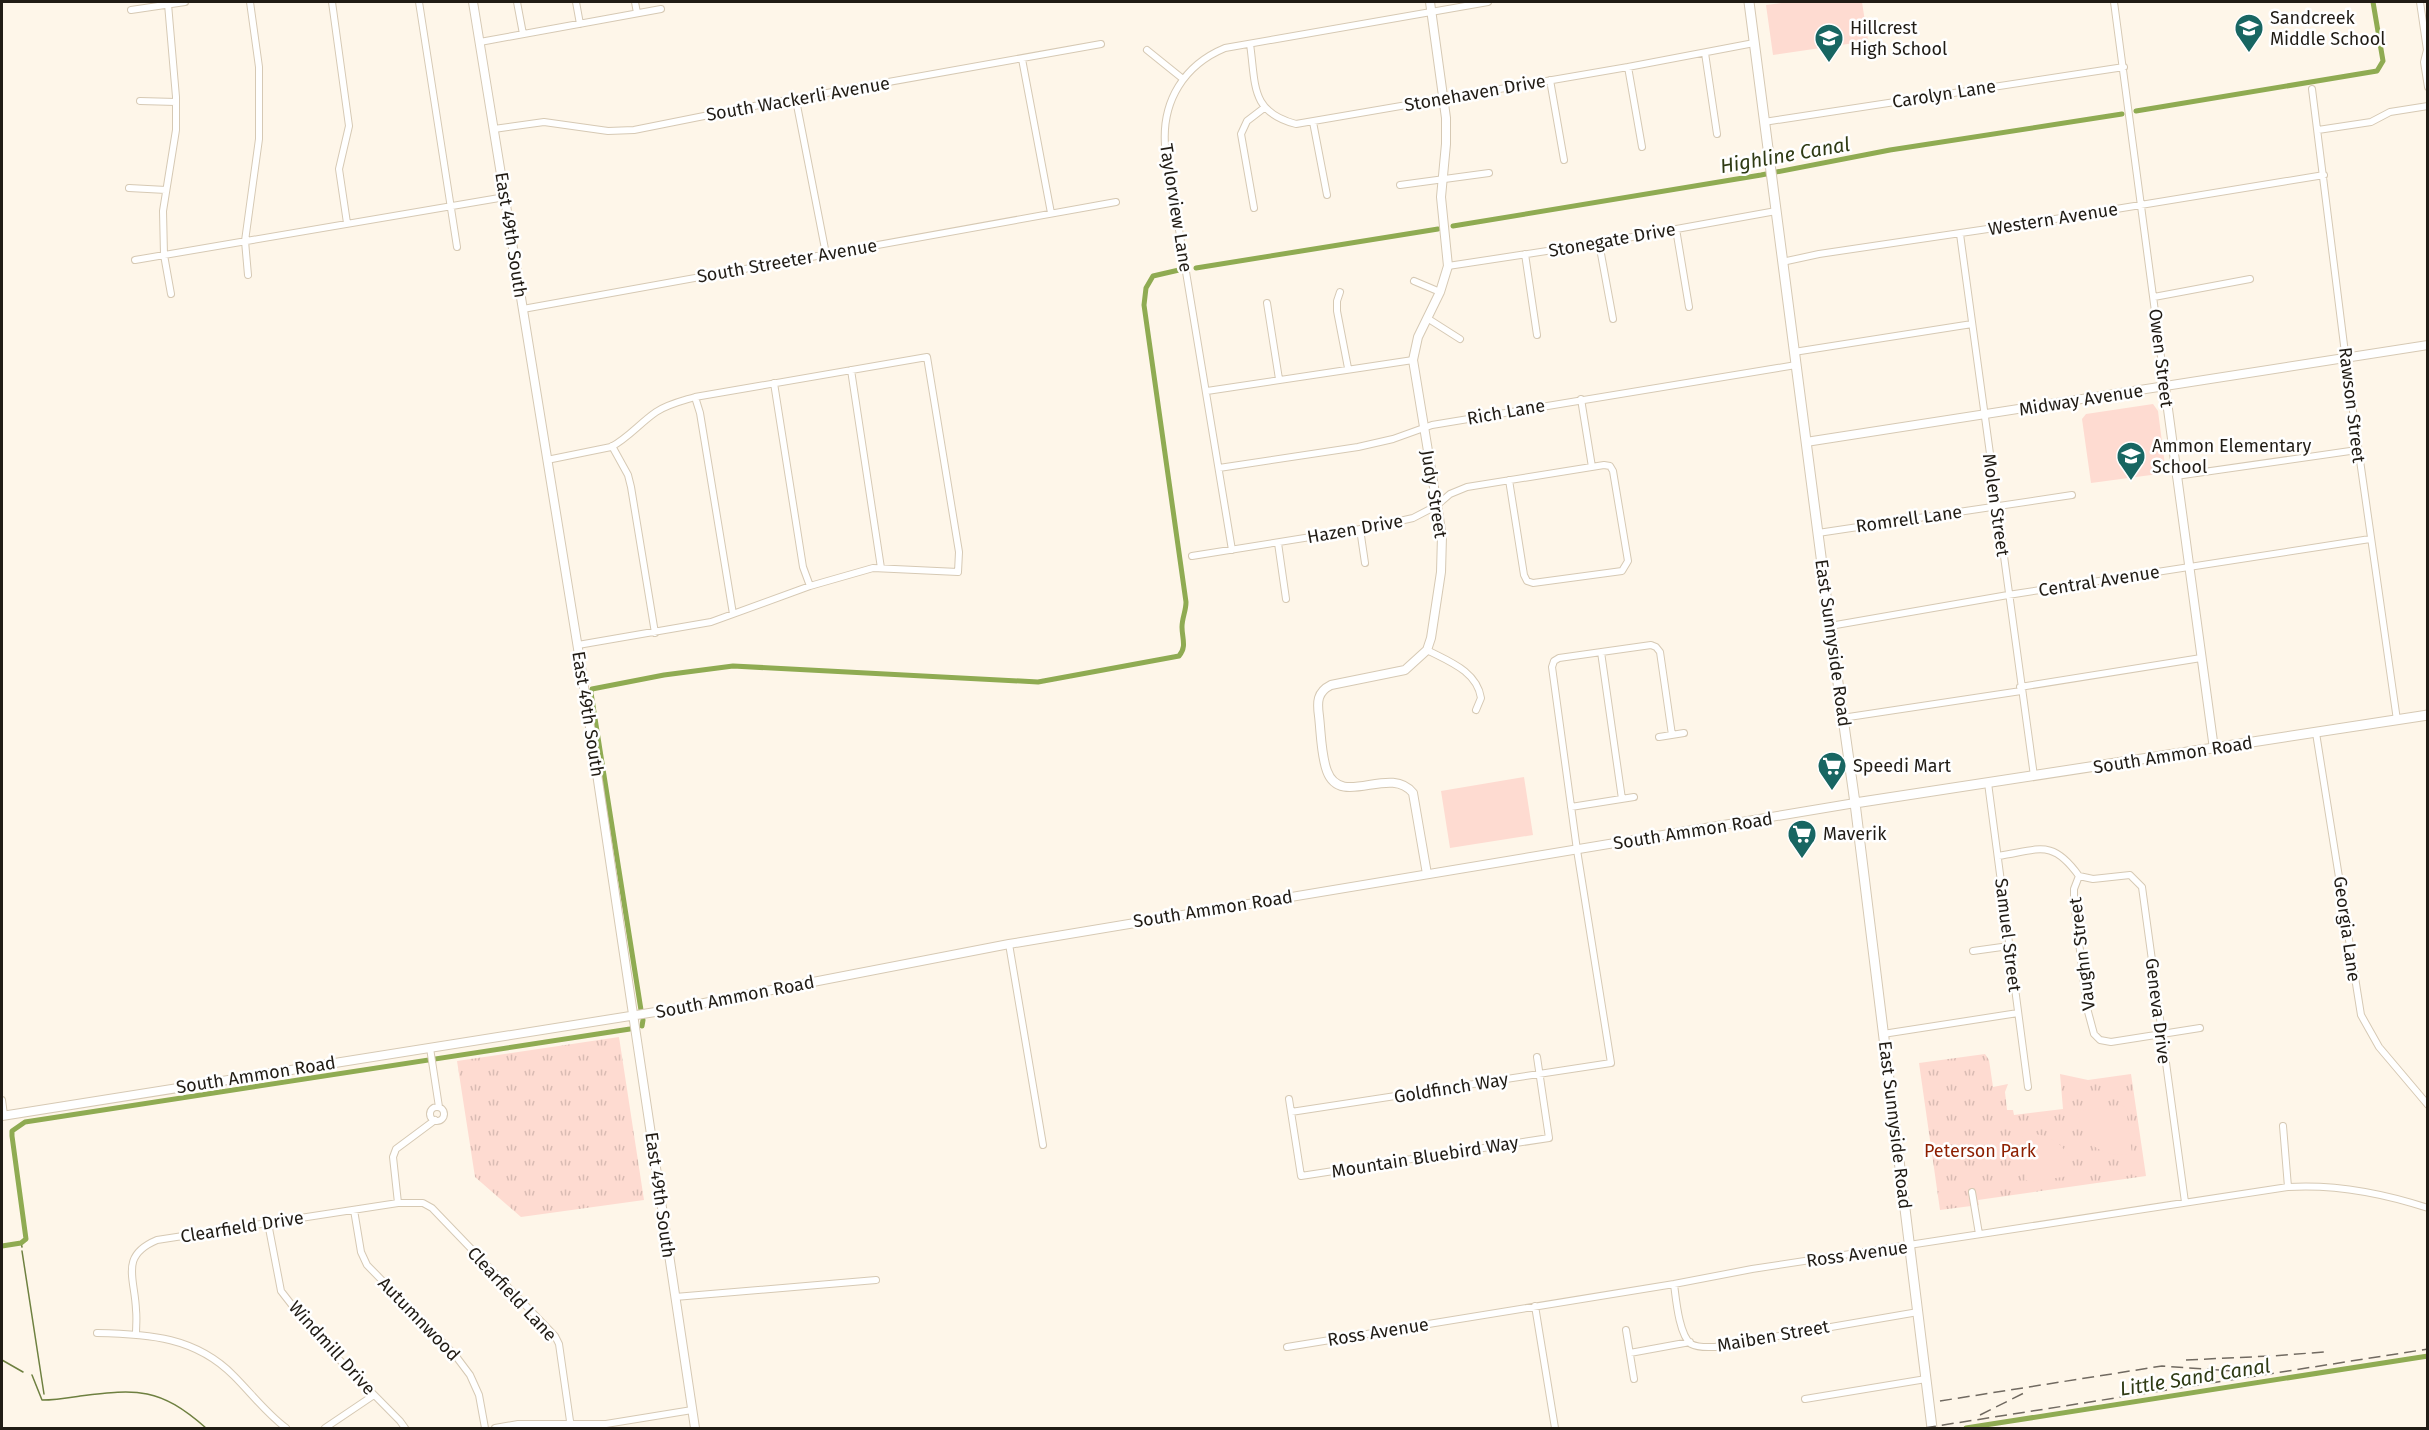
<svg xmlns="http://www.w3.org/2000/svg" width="2429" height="1430" viewBox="0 0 2429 1430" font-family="'Fira Sans',sans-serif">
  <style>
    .park { fill: url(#park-tufts) }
    .garden { fill: #fedbd1 }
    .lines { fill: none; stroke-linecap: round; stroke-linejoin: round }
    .stream { stroke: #6e8040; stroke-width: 1.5 }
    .canal { stroke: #8fab52; stroke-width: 5 }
    .minor-casing { stroke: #d6c9b4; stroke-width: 8 }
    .tertiary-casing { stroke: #d6c9b4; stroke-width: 10 }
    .secondary-casing { stroke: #d6c9b4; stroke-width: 11 }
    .minor { stroke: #fff; stroke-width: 6 }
    .tertiary { stroke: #fff; stroke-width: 8 }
    .secondary { stroke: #fff; stroke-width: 9 }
    .rail { stroke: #716a61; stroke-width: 1.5; stroke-dasharray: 12 6; stroke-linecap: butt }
    .labels { text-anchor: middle; stroke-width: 5; stroke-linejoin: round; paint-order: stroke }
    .poi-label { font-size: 18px; fill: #211c15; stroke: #fff; text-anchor: start }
    .street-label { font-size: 18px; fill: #211c15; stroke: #fff }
    .park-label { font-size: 18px; fill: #8d1f00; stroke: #fff }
    .water-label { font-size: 20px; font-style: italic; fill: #2f3b15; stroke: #fff }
  </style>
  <defs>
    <pattern id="park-tufts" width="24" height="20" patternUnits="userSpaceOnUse" patternTransform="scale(1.5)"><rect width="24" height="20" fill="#fedbd1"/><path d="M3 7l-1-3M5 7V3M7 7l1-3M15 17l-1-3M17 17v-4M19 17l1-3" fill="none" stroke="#d9bbb3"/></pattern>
  </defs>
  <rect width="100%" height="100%" fill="#fef6e9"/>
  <!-- park -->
  <path class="park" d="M619 1037 644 1200 521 1217 475 1177 457 1061Z
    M1985 1054 1989 1060 1993 1087 2008 1084 2005 1092 2007 1110H2013L2014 1115 2063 1109 2060 1074 2088 1080 2131 1074 2146 1176 1978 1200 1979 1205 1940 1210 1919 1063Z"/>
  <!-- garden -->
  <path class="garden" d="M1789 2H1862L1868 41 1773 55 1766 5Z
    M2153 404 2158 411 2166 473 2091 483 2082 419 2086 414Z
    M1524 777 1533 835 1450 848 1441 791Z
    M2122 1105 2126 1108 2132 1154C2099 1158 2082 1143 2077 1111Z
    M2022 1134C2051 1131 2070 1147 2075 1175L2030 1182 2026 1180Z"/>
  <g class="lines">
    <!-- stream -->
    <path class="stream" d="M21 1243 22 1247
      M22 1251 44 1394
      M2 1360 23 1372
      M32 1375 42 1400C55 1400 67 1398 80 1396 138 1389 159 1387 206 1428"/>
    <!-- canal -->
    <path class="canal" d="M2136 111 2377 71 2383 61 2373 2
      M1453 226 1761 175 1890 150 2122 114
      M1196 268 1438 229
      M641 1010 591 693 592 689 664 675 733 666 1038 682 1179 656C1187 647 1182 638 1182 627 1182 618 1186 611 1186 602L1144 305 1146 288 1153 276 1179 270
      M642 1026 643 1020
      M2 1246 21 1243 26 1239 12 1136V1131L25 1122 630 1029
      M1966 1428 2428 1356"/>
    <!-- minor casing -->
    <g class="minor-casing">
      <path id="minor" d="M332 2 349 126 339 169 347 223
        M419 2 457 247
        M517 2 523 34
        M576 2 580 24
        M635 2 637 13
        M2114 2 2165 387
        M2420 2 2427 50 2424 62 2428 87
        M168 4 176 97V130L163 211 164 255 171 294
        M131 10 185 2
        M480 42 661 9
        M1250 44C1256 85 1250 112 1296 124L1628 67 1754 43
        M1147 50 1183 79
        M1705 53 1717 134
        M1022 59 1051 213
        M1628 67 1642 147
        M1550 80 1564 160
        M2312 89 2347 369 2397 720
        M796 100 826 254
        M140 101 176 102
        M1313 122 1327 195
        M1764 122 2124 67
        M494 129 544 122 608 131 634 130 754 106 1101 44
        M2318 130 2371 122 2390 112 2428 106
        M1400 185 1489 173
        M129 188 166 190
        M1254 208 1241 134 1247 121 1264 108
        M1676 229 1689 307
        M1960 234 2034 776
        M1599 243 1613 319
        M1525 254 1537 335
        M135 260 505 197
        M1782 262 1819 254 2055 219 2324 175
        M1448 266 1599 243 1776 211
        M248 275 245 241 259 139V67L250 2
        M1414 281 1440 292
        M1340 292 1337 301V311L1348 368
        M2154 297 2250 279
        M1267 303 1279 379
        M523 309 1116 202
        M1427 318 1460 339
        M1794 352 1972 324
        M851 370 881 568
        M774 383 803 567 810 586
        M1207 391 1413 360
        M695 397 700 413 733 614
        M1581 399 1592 467
        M612 446 628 475 631 487 655 633
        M547 460 611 447C628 438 640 423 656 412 668 404 682 401 695 397L927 357 959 552 958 572 873 568 810 586 711 622 578 645
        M1219 468 1358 447 1393 439 1432 425 1796 365
        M2176 476 2357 450
        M1360 529 1365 563
        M1818 533 2072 495
        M1278 543 1286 599
        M1232 550 1165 145C1162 101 1184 65 1225 48L1488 2
        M1192 556 1373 527 1413 518 1436 506 1450 494 1467 487 1604 465 1610 466 1613 471 1628 561 1622 571 1533 583 1527 581 1524 575 1509 480
        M1830 626 2008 595 2370 539
        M1427 650C1448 661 1477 671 1481 698L1476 710
        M1601 652 1622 799
        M2020 687 2201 658
        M1842 718 2021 691
        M2316 733 2361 1015 2379 1047 2428 1105
        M1659 737 1684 733
        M1988 783 2028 1087
        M1571 807 1634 797
        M1998 856C2039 850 2052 838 2079 876L2074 889V901L2087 1008 2094 1034 2100 1040 2111 1042 2200 1028
        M2079 876 2093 879 2130 875 2142 887 2185 1202
        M1009 944 1043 1145
        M1973 951 2009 946
        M1883 1034 2018 1013
        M430 1048 439 1107
        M1289 1099 1301 1176 1549 1138 1537 1057
        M2 1100 4 1115
        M430 1114a7 7 0 1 1 14 0a7 7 0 1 1-14 0Z
        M1291 1112 1611 1063 1577 850 1552 667 1554 661 1559 658 1651 645 1656 647 1660 652 1672 735
        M2283 1126 2288 1187
        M1972 1192 1979 1234
        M398 1203 393 1157 396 1149 435 1120
        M354 1210 361 1252 367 1265 455 1355 470 1375 479 1395 485 1428
        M268 1223 281 1291 316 1336 400 1421 405 1428
        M1674 1284C1676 1299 1679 1335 1691 1344 1698 1348 1707 1347 1715 1347L1918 1312
        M675 1297 876 1280
        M1535 1306 1555 1428
        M1626 1330 1634 1379
        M97 1333C149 1334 196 1337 234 1376 251 1393 266 1413 286 1428
        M136 1334C136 1326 137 1318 136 1310 135 1278 119 1256 157 1240L398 1203H423L432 1208 555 1336 559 1344 571 1428
        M1287 1347 1674 1284 1752 1269 2288 1187C2336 1184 2382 1193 2428 1208
        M1630 1353 1690 1342
        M1805 1399 1926 1379
        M325 1428 374 1395
        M495 1428 518 1424H606L692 1410"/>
    </g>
    <!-- tertiary casing -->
    <g class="tertiary-casing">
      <path id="tertiary" d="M473 2 581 667 695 1428
        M2165 387 2214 749
        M1806 442 2428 345
        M1427 874 1413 793C1390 764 1341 809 1327 771 1321 755 1321 733 1319 716 1317 702 1317 692 1331 685L1405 670 1427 650 1431 638 1441 572 1442 536 1413 360 1418 337 1440 292 1448 266 1441 197 1446 144V118L1430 2
        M2 1116 668 1010 1009 944 1855 803"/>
    </g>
    <!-- secondary casing -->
    <g class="secondary-casing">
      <path id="secondary" d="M1749 2 1830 626 1855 803 1932 1428
        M1855 803 2428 715"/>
    </g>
    <!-- minor -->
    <use href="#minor" class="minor"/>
    <!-- tertiary -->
    <use href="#tertiary" class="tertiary"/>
    <!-- secondary -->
    <use href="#secondary" class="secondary"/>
    <!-- rail -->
    <path class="rail" d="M2186 1360 2271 1356 2324 1352
      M1940 1401 2162 1366 2247 1372
      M1980 1415 2026 1392
      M1924 1428 2428 1349"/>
  </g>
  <!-- icons -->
  <defs>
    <g id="school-pin" transform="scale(1.5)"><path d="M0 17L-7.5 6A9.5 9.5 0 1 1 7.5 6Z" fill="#186662" stroke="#fff"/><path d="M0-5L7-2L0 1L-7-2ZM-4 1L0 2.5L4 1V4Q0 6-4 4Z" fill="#fff"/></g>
    <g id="supermarket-pin" transform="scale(1.5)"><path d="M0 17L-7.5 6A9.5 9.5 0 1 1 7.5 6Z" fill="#186662" stroke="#fff"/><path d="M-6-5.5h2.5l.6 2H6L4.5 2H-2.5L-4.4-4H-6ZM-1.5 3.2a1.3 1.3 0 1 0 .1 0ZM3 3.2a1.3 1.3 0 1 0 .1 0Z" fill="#fff"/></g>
  </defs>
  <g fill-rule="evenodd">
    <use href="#school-pin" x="2249" y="28"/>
    <use href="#school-pin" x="1829" y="38"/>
    <use href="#school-pin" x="2131" y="456"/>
    <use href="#supermarket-pin" x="1832" y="766"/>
    <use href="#supermarket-pin" x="1802" y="834"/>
  </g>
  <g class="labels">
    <!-- poi labels -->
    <g class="poi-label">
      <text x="2270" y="24">Sandcreek<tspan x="2270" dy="21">Middle School</tspan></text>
      <text x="1850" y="34">Hillcrest<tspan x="1850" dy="21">High School</tspan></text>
      <text x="2152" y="452">Ammon Elementary<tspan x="2152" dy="21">School</tspan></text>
      <text x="1853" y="772">Speedi Mart</text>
      <text x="1823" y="840">Maverik</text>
    </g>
    <!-- street labels -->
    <g class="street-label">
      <text transform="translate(1475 93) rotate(-10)" y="6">Stonehaven Drive</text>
      <text transform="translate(1944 94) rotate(-9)" y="6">Carolyn Lane</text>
      <text transform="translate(798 99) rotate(-10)" y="6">South Wackerli Avenue</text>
      <text transform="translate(1176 208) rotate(81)" y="6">Taylorview Lane</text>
      <text transform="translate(2053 219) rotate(-9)" y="6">Western Avenue</text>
      <text transform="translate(511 235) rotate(81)" y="6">East 49th South</text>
      <text transform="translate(1612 240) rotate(-10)" y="6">Stonegate Drive</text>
      <text transform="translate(787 261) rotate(-10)" y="6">South Streeter Avenue</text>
      <text transform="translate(2161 358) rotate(83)" y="6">Owen Street</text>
      <text transform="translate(2081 400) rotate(-9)" y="6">Midway Avenue</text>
      <text transform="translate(2352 405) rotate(83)" y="6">Rawson Street</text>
      <text transform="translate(1506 412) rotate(-10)" y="6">Rich Lane</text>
      <text transform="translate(1434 494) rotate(81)" y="6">Judy Street</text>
      <text transform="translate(1996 505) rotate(82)" y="6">Molen Street</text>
      <text transform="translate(1909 519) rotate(-8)" y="6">Romrell Lane</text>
      <text transform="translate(1355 529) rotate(-10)" y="6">Hazen Drive</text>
      <text transform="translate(2099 581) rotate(-9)" y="6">Central Avenue</text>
      <text transform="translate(1833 643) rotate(82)" y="6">East Sunnyside Road</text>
      <text transform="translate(588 714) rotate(81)" y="6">East 49th South</text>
      <text transform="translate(2173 755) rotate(-9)" y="6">South Ammon Road</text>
      <text transform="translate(1693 831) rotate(-9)" y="6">South Ammon Road</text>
      <text transform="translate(1213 909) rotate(-9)" y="6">South Ammon Road</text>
      <text transform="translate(2347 929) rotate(82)" y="6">Georgia Lane</text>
      <text transform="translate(2008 935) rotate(83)" y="6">Samuel Street</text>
      <text transform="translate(2082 954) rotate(-97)" y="6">Vaughn Street</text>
      <text transform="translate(735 997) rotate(-11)" y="6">South Ammon Road</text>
      <text transform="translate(2158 1011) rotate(83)" y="6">Geneva Drive</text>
      <text transform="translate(256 1075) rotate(-9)" y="6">South Ammon Road</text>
      <text transform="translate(1451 1088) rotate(-9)" y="6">Goldfinch Way</text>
      <text transform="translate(1895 1125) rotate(83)" y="6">East Sunnyside Road</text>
      <text transform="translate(1425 1157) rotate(-9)" y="6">Mountain Bluebird Way</text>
      <text transform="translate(660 1195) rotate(82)" y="6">East 49th South</text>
      <text transform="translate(242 1227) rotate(-9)" y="6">Clearfield Drive</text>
      <text transform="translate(1857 1254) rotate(-8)" y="6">Ross Avenue</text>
      <text transform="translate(512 1294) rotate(47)" y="6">Clearfield Lane</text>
      <text transform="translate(419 1319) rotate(46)" y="6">Autumnwood</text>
      <text transform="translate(1378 1332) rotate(-9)" y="6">Ross Avenue</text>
      <text transform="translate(1773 1336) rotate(-10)" y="6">Maiben Street</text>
      <text transform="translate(332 1348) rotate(48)" y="6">Windmill Drive</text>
    </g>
    <!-- park labels -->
    <g class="park-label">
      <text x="1980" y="1157">Peterson Park</text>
    </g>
    <!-- water labels -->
    <g class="water-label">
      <text transform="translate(1785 155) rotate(-10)" y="7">Highline Canal</text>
      <text transform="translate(2195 1377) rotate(-9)" y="7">Little Sand Canal</text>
    </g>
  </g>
  <!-- border -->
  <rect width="2429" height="1430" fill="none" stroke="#211c15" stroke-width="6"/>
</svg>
